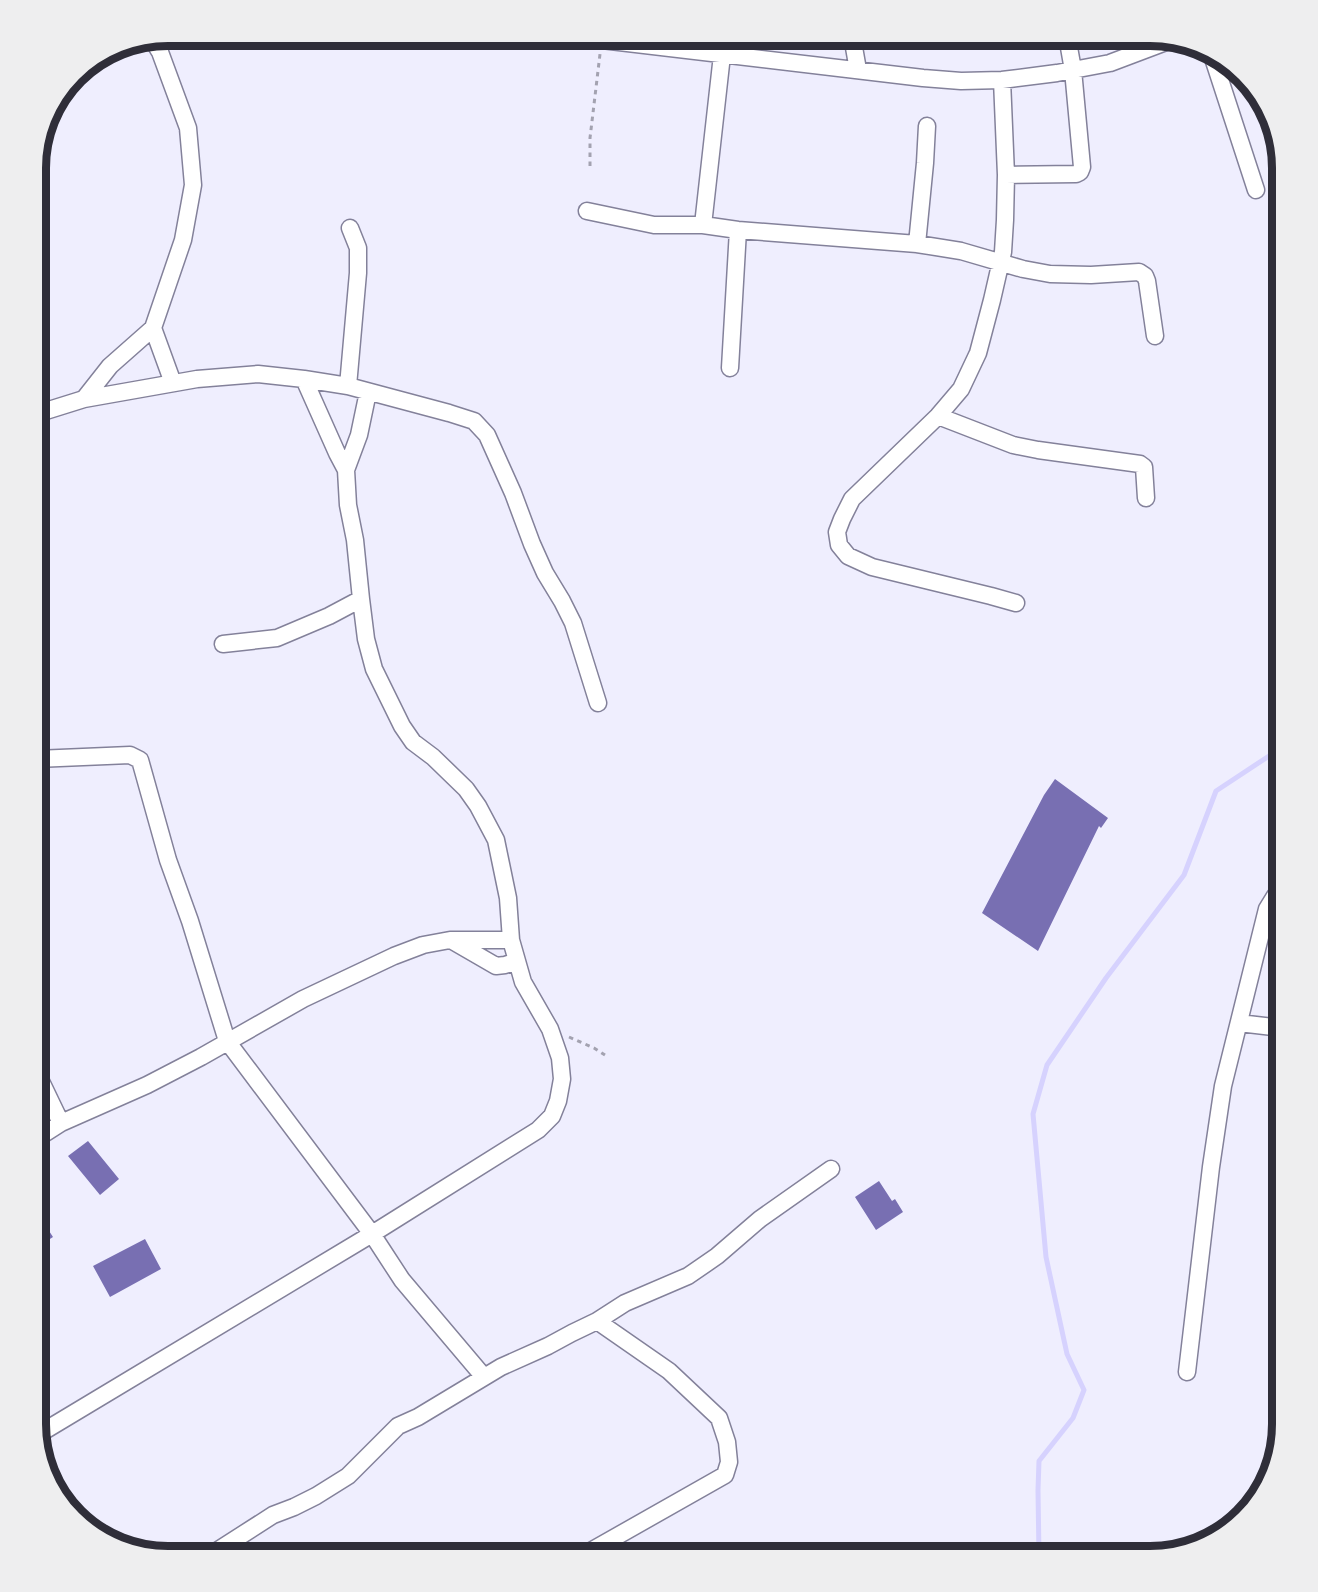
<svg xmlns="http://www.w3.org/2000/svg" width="1318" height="1592" viewBox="0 0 1318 1592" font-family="'Source Sans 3',sans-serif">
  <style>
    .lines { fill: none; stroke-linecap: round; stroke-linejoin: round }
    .stream { stroke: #d6d2fe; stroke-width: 5 }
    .building { fill: #786fb2 }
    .minor-casing { stroke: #83819a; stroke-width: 19 }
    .path { stroke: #a3a2b0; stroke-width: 3; stroke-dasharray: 4.5 4.5; stroke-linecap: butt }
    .minor { stroke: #fff; stroke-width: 16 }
    .rim { fill: none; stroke: #2f2e39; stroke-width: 8 }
  </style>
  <rect width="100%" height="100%" fill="#efeefe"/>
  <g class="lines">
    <!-- stream -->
    <path class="stream" d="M1039 1556 1038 1490 1039 1461 1073 1418 1084 1390 1067 1354 1046 1257 1033 1114 1047 1065 1106 978 1184 875 1216 791 1272 754 1282 737"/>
  </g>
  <!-- building -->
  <path class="building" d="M1055 779 1108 818 1101 828 1099 826 1038 951 982 913 1044 795Z
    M88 1141 119 1179 100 1195 68 1156Z
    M879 1181 892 1201 895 1199 903 1212 876 1230 855 1197Z
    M36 1211 53 1237 36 1248Z
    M145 1239 161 1269 110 1297 93 1266Z"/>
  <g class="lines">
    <!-- minor casing -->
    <g class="minor-casing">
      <path id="minor" d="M568 36 923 78 961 81 1002 80 1057 73 1110 63 1171 40
        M852 36 858 70
        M1211 52 1256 190
        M1002 80 1006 175 1005 220 1003 252 992 300 978 353 961 389 938 416 852 499 842 519 837 532 839 545 848 556 872 567 991 596 1016 603
        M1006 175 1076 174 1080 172 1082 167 1073 70 1067 36
        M587 211 654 225H703L738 230 917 244 961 251 1023 269 1050 274 1091 275 1139 272 1145 276 1147 281 1155 336
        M703 225 722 55
        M917 244 925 163 927 126
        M153 328 173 383
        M730 368 738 230
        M304 379 348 386 449 413 474 421 487 435 513 493 532 544 545 573 562 601 573 623 598 703
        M348 386 358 273V248L350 228
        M84 399 197 379 258 374 304 379 337 453 346 470 348 505 355 540 361 599 329 616 277 638 223 644
        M36 414 84 399 110 366 153 328 183 240 193 185 188 128 160 52 152 39
        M938 416 1013 445 1038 450 1140 464 1144 467 1146 498
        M346 470 359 435 368 392
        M36 759 130 755 140 760 168 860 190 921 227 1041 372 1234 402 1280 484 1377
        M451 940 496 966 505 965 517 961
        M1239 1023 1282 1028
        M36 1071 61 1123
        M36 1139 61 1123 147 1085 201 1057 303 999 394 956 423 945 450 940H511
        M1187 1372 1211 1167 1223 1086 1267 909 1275 896 1282 891
        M39 1434 372 1234 538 1130 552 1116 558 1101 562 1079 560 1058 550 1029 523 982 511 940 508 898 496 840 478 806 466 789 433 757 413 742 402 726 374 669 366 639 361 599
        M209 1556 273 1515 294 1507 316 1496 348 1476 398 1426 418 1417 501 1367 548 1346 572 1333 597 1321 625 1303 688 1276 717 1256 760 1219 831 1169
        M582 1556 725 1475 729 1462 727 1442 719 1418 669 1371 597 1321"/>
    </g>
    <!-- path -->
    <path class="path" d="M590 166V138L600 54
      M569 1037 594 1048 605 1055"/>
    <!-- minor -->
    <use href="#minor" class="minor"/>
  </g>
  <!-- crop -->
  <path d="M0 0H1318V1592H0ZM168 46H1150A122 122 0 0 1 1272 168V1424A122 122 0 0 1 1150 1546H168A122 122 0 0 1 46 1424V168A122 122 0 0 1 168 46Z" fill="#eeeeef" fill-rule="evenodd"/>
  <path class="rim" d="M168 46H1150A122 122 0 0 1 1272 168V1424A122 122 0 0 1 1150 1546H168A122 122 0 0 1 46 1424V168A122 122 0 0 1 168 46Z"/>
</svg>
